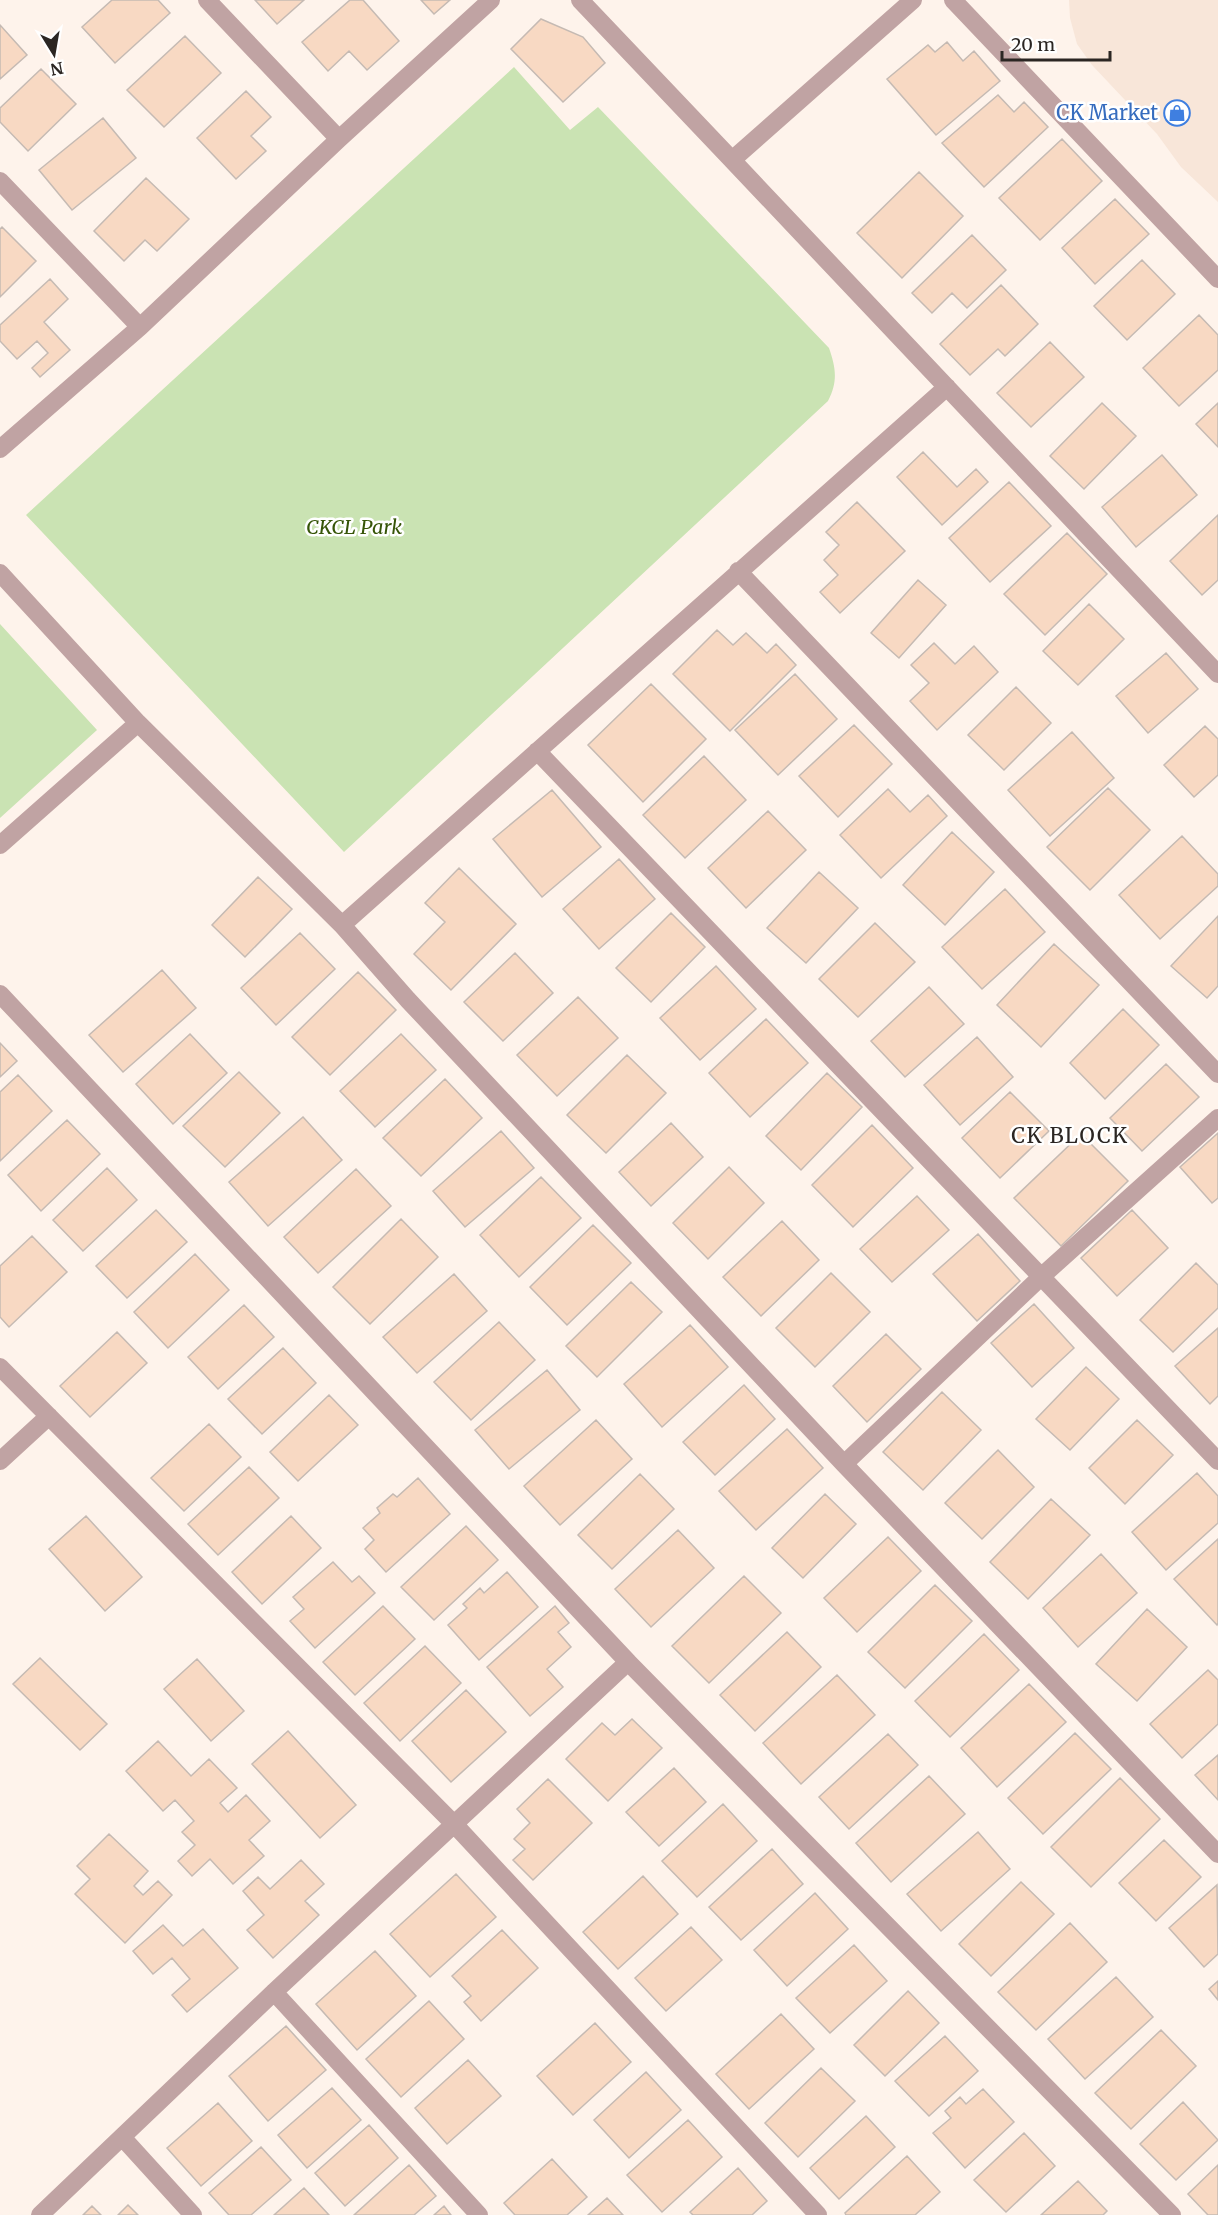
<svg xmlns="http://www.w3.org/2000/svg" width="1218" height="2215" viewBox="0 0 1218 2215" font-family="Merriweather,serif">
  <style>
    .built { fill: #f8e6d9 }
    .green { fill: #cae3b3 }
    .building { fill: #f8d9c3; stroke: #c5bab3; stroke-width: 1.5 }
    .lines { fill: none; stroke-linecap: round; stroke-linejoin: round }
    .minor { stroke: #c0a3a3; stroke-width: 18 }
    .labels { text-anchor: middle; stroke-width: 5; stroke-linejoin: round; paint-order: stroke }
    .shop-label { font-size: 20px; fill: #366cbe; stroke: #fff; text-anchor: end }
    .park-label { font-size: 20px; font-style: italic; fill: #365508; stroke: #fff }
    .neighbourhood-label { font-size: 21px; letter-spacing: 1.5px; fill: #2b2623; stroke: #fff }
  </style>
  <rect width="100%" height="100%" fill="#fef3eb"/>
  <!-- built -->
  <path class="built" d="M1069 0H1218V202L1181 167 1157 134 1092 65 1077 44 1070 18Z"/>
  <!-- green -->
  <path class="green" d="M514 67 570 130 598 107 829 348C836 368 838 382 828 401L344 852 26 515Z
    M0 624 97 730 0 818Z"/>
  <!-- building -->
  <path class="building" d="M112 0H158L170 13 115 63 82 27Z
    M255 0H304L277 24Z
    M350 0H363L399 41 367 70 349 51 328 71 302 42Z
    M421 0H450L434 14Z
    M541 19 583 37 605 63 563 102 511 49Z
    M0 25 27 55 0 79Z
    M185 36 221 73 164 127 127 90Z
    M947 42 963 61 974 51 1000 81 936 135 887 79 928 45 935 52Z
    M41 69 76 104 28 151 0 122V108Z
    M246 91 271 117 251 136 266 151 236 179 197 138Z
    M998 95 1014 112 1024 102 1048 127 984 187 942 143Z
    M103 118 136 158 72 210 39 170Z
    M1062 139 1102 181 1040 240 999 198Z
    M919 172 963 216 902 278 857 233Z
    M146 178 189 219 157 251 145 240 124 261 94 231Z
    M1115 199 1149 234 1095 284 1062 248Z
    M2 227 36 261 0 297V229Z
    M972 235 1006 270 967 308 952 293 932 313 912 293Z
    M1142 260 1175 294 1127 340 1094 306Z
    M50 279 68 299 44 322 70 350 40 377 32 368 48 353 37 341 17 359 0 341V325Z
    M1001 285 1038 324 1005 356 998 349 970 375 940 344Z
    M1199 315 1218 335V370L1179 406 1143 368Z
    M1050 342 1084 377 1031 427 997 393Z
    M1102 403 1136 436 1084 489 1050 456Z
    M1218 403V447L1196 424Z
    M923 452 957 487 976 469 988 482 942 525 897 477Z
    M1162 455 1197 495 1136 547 1102 507Z
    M1009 482 1051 526 990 582 949 538Z
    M857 502 905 551 840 613 820 592 838 575 824 560 839 545 826 532Z
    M1218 515V580L1202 595 1170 561Z
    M1067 533 1107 574 1045 635 1004 594Z
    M918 580 946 605 899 658 871 633Z
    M1089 604 1124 639 1078 685 1043 651Z
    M717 630 733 645 746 633 767 653 776 644 796 665 730 731 673 674Z
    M934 643 955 664 974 646 998 672 937 730 910 701 929 683 911 665Z
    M1166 653 1198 689 1148 733 1116 696Z
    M795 674 837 719 778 775 735 730Z
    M651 684 706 739 643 802 588 745Z
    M1016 687 1051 723 1004 770 968 735Z
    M854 725 892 764 838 817 799 776Z
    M1205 726 1218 739V775L1194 797 1164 765Z
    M1072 732 1114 778 1050 836 1008 790Z
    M704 756 746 800 685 858 643 815Z
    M1108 788 1150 830 1090 890 1047 847Z
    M888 789 910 812 928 795 947 816 881 878 840 835Z
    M552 790 601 847 542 897 493 839Z
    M768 811 806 850 746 908 708 868Z
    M952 832 994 872 945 925 903 885Z
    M1182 836 1218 874V886L1160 939 1119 895Z
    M619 859 655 899 599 949 563 909Z
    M459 868 516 924 451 990 414 954 445 922 425 903Z
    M819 872 858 908 806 963 767 928Z
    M258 877 292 909 245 957 212 925Z
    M1005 889 1045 932 982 989 942 947Z
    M671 913 705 947 651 1002 616 968Z
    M1218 916V986L1207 998 1171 966Z
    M875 923 915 962 858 1017 819 979Z
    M300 933 335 969 276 1025 241 988Z
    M1054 944 1099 985 1041 1047 997 1005Z
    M515 953 553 993 503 1041 464 1002Z
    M716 966 756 1009 700 1060 660 1018Z
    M162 970 196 1008 123 1072 89 1035Z
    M358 972 396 1010 330 1075 292 1037Z
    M929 987 964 1024 905 1077 871 1041Z
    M578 997 618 1038 557 1096 517 1055Z
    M1123 1009 1159 1045 1105 1099 1070 1063Z
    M766 1019 808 1063 750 1117 709 1073Z
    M190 1034 227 1073 173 1124 136 1084Z
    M401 1034 436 1070 375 1127 340 1091Z
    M977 1037 1013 1077 960 1125 924 1085Z
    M0 1043 17 1061 0 1077Z
    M627 1055 666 1093 606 1153 567 1115Z
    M1166 1064 1199 1097 1142 1151 1110 1118Z
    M239 1072 280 1113 225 1167 183 1126Z
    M827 1073 862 1107 801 1170 766 1136Z
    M18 1075 52 1111 0 1161V1092Z
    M445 1079 482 1118 421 1176 383 1138Z
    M1010 1092 1049 1131 1000 1178 962 1138Z
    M303 1117 342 1160 268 1226 229 1182Z
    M67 1120 100 1154 41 1211 8 1175Z
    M671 1123 703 1157 651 1206 619 1172Z
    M872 1125 913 1168 853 1227 812 1185Z
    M501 1131 534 1168 465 1227 433 1191Z
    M1218 1133V1198L1212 1203 1180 1167Z
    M1081 1134 1128 1181 1061 1246 1014 1198Z
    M729 1167 764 1203 708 1259 673 1223Z
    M107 1168 137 1200 83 1251 53 1220Z
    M356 1169 391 1206 318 1273 284 1237Z
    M541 1177 581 1218 519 1277 480 1235Z
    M917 1196 949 1230 892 1282 860 1249Z
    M156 1210 187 1242 127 1298 96 1266Z
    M1132 1210 1168 1248 1117 1296 1081 1258Z
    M401 1219 438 1257 370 1324 333 1287Z
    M782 1221 819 1260 761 1316 723 1277Z
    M593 1225 631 1263 567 1325 530 1287Z
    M978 1234 1020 1281 977 1321 933 1274Z
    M32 1236 67 1272 9 1327 0 1317V1266Z
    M195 1254 229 1290 168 1348 134 1312Z
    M1196 1263 1218 1285V1308L1173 1352 1140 1320Z
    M831 1273 870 1312 815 1367 776 1328Z
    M454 1274 487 1311 417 1373 383 1337Z
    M631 1282 662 1312 597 1377 566 1346Z
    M1034 1304 1074 1348 1032 1387 991 1343Z
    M244 1305 274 1337 218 1389 188 1357Z
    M499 1322 535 1360 471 1420 434 1382Z
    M690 1325 728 1367 662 1427 624 1384Z
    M1218 1328V1396L1210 1404 1175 1366Z
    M117 1332 147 1363 90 1417 60 1386Z
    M886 1334 921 1369 867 1422 833 1386Z
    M283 1348 316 1383 262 1434 228 1399Z
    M1086 1367 1119 1399 1070 1450 1036 1419Z
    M547 1370 580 1410 509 1469 475 1430Z
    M744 1385 775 1419 715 1475 683 1442Z
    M942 1392 981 1430 923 1490 883 1452Z
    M329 1395 358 1425 298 1481 270 1452Z
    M596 1420 632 1459 560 1525 524 1486Z
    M1137 1420 1173 1455 1125 1504 1089 1468Z
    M209 1424 241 1457 184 1511 151 1478Z
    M787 1429 823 1468 756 1530 719 1491Z
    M998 1450 1034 1487 982 1539 945 1503Z
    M249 1467 279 1498 218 1555 188 1524Z
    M1197 1473 1218 1496V1523L1166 1570 1132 1532Z
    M640 1474 674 1509 612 1569 578 1535Z
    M418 1478 450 1514 386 1572 365 1549 374 1540 363 1528 380 1513 377 1508 393 1494 397 1497Z
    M825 1494 856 1524 803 1578 772 1548Z
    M1051 1499 1090 1535 1028 1599 990 1562Z
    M86 1516 142 1577 105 1611 49 1549Z
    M291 1516 321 1548 262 1604 232 1572Z
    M466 1526 498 1560 434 1620 401 1587Z
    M678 1530 714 1568 651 1627 615 1589Z
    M888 1537 921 1571 857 1632 824 1598Z
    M1218 1539V1623L1217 1625 1174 1579Z
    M1101 1554 1137 1593 1078 1647 1043 1608Z
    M333 1562 352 1582 359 1576 375 1593 315 1648 290 1621 304 1609 293 1597Z
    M507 1572 538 1607 479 1660 448 1625 467 1608 463 1604 480 1588 484 1593Z
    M744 1576 781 1613 709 1683 672 1646Z
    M935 1585 972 1621 905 1688 868 1652Z
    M383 1606 415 1639 355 1695 323 1662Z
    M555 1606 569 1623 558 1632 571 1647 547 1669 563 1687 530 1716 487 1667Z
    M1147 1609 1187 1647 1137 1701 1096 1664Z
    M787 1632 821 1667 755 1731 720 1695Z
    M984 1634 1019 1670 950 1737 915 1701Z
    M425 1646 461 1683 400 1741 364 1703Z
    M40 1658 107 1724 80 1750 13 1684Z
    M197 1659 244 1711 211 1741 164 1689Z
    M1208 1670 1218 1680V1724L1182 1758 1150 1724Z
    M837 1675 875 1715 801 1784 763 1743Z
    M1029 1684 1066 1722 997 1787 961 1748Z
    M466 1690 506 1732 451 1782 412 1741Z
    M632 1719 662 1748 608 1801 566 1759 602 1723 615 1735Z
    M288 1731 356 1805 320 1838 252 1764Z
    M1075 1733 1111 1769 1043 1834 1008 1798Z
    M888 1734 918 1765 849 1829 819 1797Z
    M158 1741 191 1776 209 1759 237 1788 220 1803 228 1812 246 1795 270 1821 249 1840 264 1856 233 1884 210 1859 192 1876 178 1861 195 1845 182 1832 194 1821 175 1800 163 1811 126 1771Z
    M1218 1755V1800L1195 1775Z
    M674 1768 706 1802 659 1846 626 1812Z
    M929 1776 965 1814 891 1882 856 1843Z
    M1120 1778 1160 1819 1091 1887 1051 1847Z
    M548 1779 592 1823 533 1880 513 1860 525 1849 514 1839 530 1823 517 1809Z
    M723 1804 757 1841 697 1897 662 1861Z
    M978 1832 1010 1869 941 1931 907 1894Z
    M109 1834 148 1871 134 1886 143 1895 158 1881 172 1895 125 1943 75 1894 90 1879 77 1866Z
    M1164 1840 1201 1877 1156 1921 1119 1883Z
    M772 1849 803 1884 741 1940 709 1907Z
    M301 1860 324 1884 305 1901 319 1915 273 1958 247 1930 264 1915 243 1891 258 1877 270 1889Z
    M456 1874 496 1917 430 1977 390 1934Z
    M643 1876 678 1914 618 1969 583 1932Z
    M1021 1882 1054 1914 991 1976 959 1944Z
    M1217 1885 1218 1954 1204 1967 1169 1928Z
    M815 1893 848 1929 787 1986 754 1950Z
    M1070 1923 1107 1962 1036 2030 998 1992Z
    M163 1925 183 1946 203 1929 238 1968 187 2012 172 1995 190 1979 172 1958 153 1974 133 1951Z
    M691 1927 722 1960 666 2011 635 1978Z
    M502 1930 538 1968 481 2021 464 2002 471 1996 452 1976Z
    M854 1945 887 1981 830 2033 796 1998Z
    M375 1951 416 1996 357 2050 316 2004Z
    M1116 1977 1153 2017 1085 2079 1048 2039Z
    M1218 1981V2000L1209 1989Z
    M908 1991 939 2023 885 2076 854 2045Z
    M429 2001 464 2039 401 2097 366 2059Z
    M781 2014 814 2049 749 2109 716 2074Z
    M595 2023 631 2062 573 2115 537 2076Z
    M286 2026 326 2070 268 2121 229 2076Z
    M1161 2030 1196 2066 1131 2129 1095 2093Z
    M945 2036 978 2071 929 2116 895 2081Z
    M468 2060 501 2096 447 2144 415 2108Z
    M821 2068 855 2101 798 2157 765 2123Z
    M646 2072 681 2110 629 2158 594 2120Z
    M332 2088 361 2120 307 2168 278 2135Z
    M983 2089 1014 2122 965 2168 933 2133 951 2118 945 2111 960 2097 966 2104Z
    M1183 2102 1218 2140 1176 2180 1140 2144Z
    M218 2103 252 2141 201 2186 167 2148Z
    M866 2116 895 2147 839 2199 810 2168Z
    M688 2120 722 2157 662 2212 627 2175Z
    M369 2125 398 2158 345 2206 315 2173Z
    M1024 2133 1055 2166 1006 2212 974 2180Z
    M261 2147 291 2180 251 2215H229L209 2193Z
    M907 2156 940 2192 915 2215H846L845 2213Z
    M552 2159 587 2197 567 2215H515L504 2203Z
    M409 2165 436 2196 414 2215H354Z
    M1218 2165V2215H1208L1188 2194Z
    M738 2168 767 2201 752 2215H693L690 2212Z
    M1078 2181 1107 2211 1103 2215H1041Z
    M304 2188 329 2215H274Z
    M607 2198 623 2215H588Z
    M128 2205 138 2215H118Z
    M92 2206 101 2215H83Z
    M444 2206 451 2215H434Z"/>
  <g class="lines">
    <!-- minor -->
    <path class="minor" d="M207 0 339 139
      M580 0 732 160
      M913 0 732 160 1218 674
      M953 0 1218 279
      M0 181 140 327
      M0 449 140 327 339 139 491 0
      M738 571 1218 1074
      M0 573 138 723 342 925 947 387
      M537 751 1218 1461
      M0 845 138 723
      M342 925 408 1000 844 1464 1218 1854
      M0 994 628 1662 1172 2215
      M0 1367 455 1825 818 2215
      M0 1461 49 1416
      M844 1464 1042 1276 1218 1118
      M274 1992 479 2215
      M122 2137 193 2215
      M40 2215 274 1992 628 1662"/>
  </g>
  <!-- icons -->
  <defs>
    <g id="shop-ring" transform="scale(1.35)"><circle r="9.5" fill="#fff" stroke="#3f7fe0" stroke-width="1.5"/><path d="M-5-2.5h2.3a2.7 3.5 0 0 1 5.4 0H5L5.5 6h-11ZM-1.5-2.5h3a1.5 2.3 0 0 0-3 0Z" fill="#3f7fe0"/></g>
  </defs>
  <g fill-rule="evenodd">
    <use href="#shop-ring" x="1177" y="113"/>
  </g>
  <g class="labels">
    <!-- shop labels -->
    <g class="shop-label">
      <text x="1158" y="120">CK Market</text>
    </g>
    <!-- park labels -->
    <g class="park-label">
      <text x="354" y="534">CKCL Park</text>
    </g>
    <!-- neighbourhood labels -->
    <g class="neighbourhood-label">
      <text x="1070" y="1143">CK BLOCK</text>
    </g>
  </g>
  <!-- north arrow -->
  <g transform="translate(54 54) rotate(169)" stroke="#ffffff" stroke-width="4.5" paint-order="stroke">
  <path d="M0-4.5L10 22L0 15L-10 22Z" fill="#2b2623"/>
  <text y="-9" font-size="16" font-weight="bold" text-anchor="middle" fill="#2b2623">N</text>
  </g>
  <!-- scale -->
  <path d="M1002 51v9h108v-9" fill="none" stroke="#2b2623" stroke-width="3"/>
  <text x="1011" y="51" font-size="18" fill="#2b2623" stroke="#ffffff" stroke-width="4.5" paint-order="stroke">20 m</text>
</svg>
